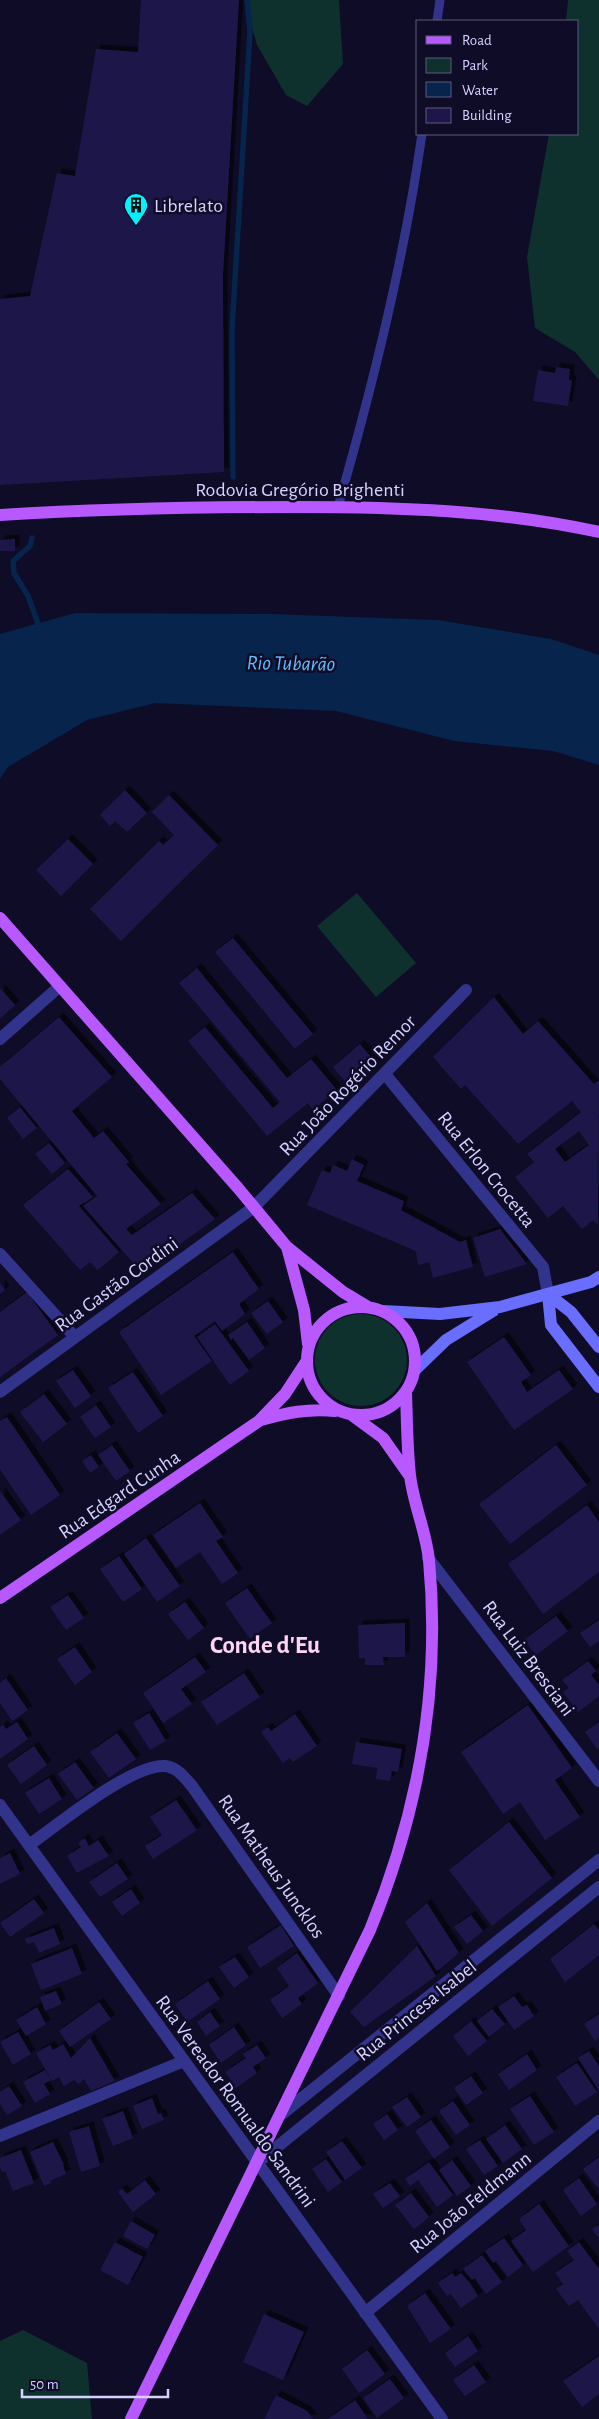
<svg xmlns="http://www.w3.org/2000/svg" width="599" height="2419" viewBox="0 0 599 2419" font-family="'Alegreya Sans',sans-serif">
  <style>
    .green { fill: #0f312e }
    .water { fill: #06244c }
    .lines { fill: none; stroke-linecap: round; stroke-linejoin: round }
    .stream { stroke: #06244c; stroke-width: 5.5 }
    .building { fill: #1e164a; fill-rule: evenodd; filter: url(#shadow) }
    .lane { stroke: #32348b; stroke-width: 9 }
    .street { stroke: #32348b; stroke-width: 12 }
    .secondary { stroke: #696eff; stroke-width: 12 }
    .primary { stroke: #b859ff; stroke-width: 12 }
    .labels { text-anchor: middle; stroke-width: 5; stroke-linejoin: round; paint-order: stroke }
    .poi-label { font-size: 20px; fill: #d5d2ff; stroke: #0f0c27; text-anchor: start }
    .street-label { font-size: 20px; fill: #d5d2ff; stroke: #0f0c27 }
    .water-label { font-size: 21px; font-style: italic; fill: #60beff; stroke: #0f0c27 }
    .district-label { font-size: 25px; font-weight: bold; fill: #ffd4f2; stroke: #0f0c27 }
  </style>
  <defs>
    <filter id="shadow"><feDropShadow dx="4.5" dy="-4.5" stdDeviation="0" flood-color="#0009"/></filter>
  </defs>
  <rect width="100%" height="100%" fill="#0f0c27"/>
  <!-- green -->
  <path class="green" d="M244 0H339L343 64 307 106 286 95 257 45Z
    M568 0H599V380L575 352 535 328 527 257 549 134H578V21H566Z
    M357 893 416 963 376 997 317 926Z
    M315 1360a46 46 0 1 1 92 0a46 46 0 1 1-92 0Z
    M23 2330 87 2363 92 2419H0V2341Z"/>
  <!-- water -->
  <path class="water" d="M75 613 273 614 438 620 551 639 599 655V765L553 751 454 741 336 711 155 703 87 720 8 767 0 779V634Z"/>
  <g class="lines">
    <!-- stream -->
    <path class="stream" d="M233 477 232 329 250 32 247 0
      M32 538 30 546 13 561 14 573 28 596 40 629"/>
  </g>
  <!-- building -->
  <path class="building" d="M141 0H239L223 275 224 472 0 485V299L30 296 57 173 75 176 96 49 138 52Z
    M556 367 570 369 569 379 572 381 568 406 533 401 538 370 555 373Z
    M15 539V551H0V540Z
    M125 790 147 813 127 832 115 821 110 826 100 815Z
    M169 795 218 845 121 941 90 909 159 841 163 845 174 835 152 812Z
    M68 839 93 864 61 896 36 870Z
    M233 938 313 1034 295 1049 215 952Z
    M197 968 287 1078 311 1059 337 1090 313 1110 308 1103 267 1136 188 1041 205 1027 273 1108 280 1102 179 983Z
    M0 988 15 1005 0 1019Z
    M494 997 523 1034 538 1021 594 1084 599 1080 598 1225 593 1220 582 1229 563 1206 548 1218 515 1177 534 1162 527 1154 581 1112 572 1101 518 1144 465 1085 461 1089 433 1057ZM579 1131 589 1145 565 1162 555 1149Z
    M59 1017 112 1077 72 1111 94 1138 103 1131 129 1162 126 1164 161 1204 126 1229 132 1235 192 1193 215 1219 141 1272 83 1206 97 1196 0 1079V1067Z
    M360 1044 377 1064 350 1087 333 1067Z
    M20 1107 37 1128 23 1139 7 1118Z
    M49 1143 65 1163 52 1174 35 1154Z
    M352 1159 364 1165 357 1181 404 1201 401 1210 460 1242 466 1240 473 1267 433 1278 429 1262 418 1265 416 1251 307 1205 322 1170 330 1173 333 1165 347 1171Z
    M68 1169 93 1197 79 1206 119 1252 98 1270 90 1262 80 1270 23 1205Z
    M500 1229 527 1264 485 1277 473 1238Z
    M233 1252 259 1289 239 1304 245 1314 222 1331 215 1321 194 1336 212 1361 161 1395 119 1332Z
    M0 1283 5 1290 0 1294Z
    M27 1292 58 1335 0 1377V1312Z
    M268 1301 283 1322 267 1334 251 1313Z
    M247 1322 265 1348 249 1360 233 1338 231 1340 228 1335Z
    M215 1324 249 1371 230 1385 197 1337Z
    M504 1337 531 1375 521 1382 527 1392 559 1370 573 1389 514 1430 467 1362Z
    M73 1370 91 1396 75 1408 56 1381Z
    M133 1372 163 1416 138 1433 108 1388Z
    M44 1394 67 1424 43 1442 20 1412Z
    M96 1405 111 1427 95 1438 80 1417Z
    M7 1417 60 1495 31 1515 0 1469V1421Z
    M112 1445 130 1471 116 1481 98 1455Z
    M556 1445 587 1485 510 1544 479 1504Z
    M91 1455 99 1467 90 1473 82 1461Z
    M0 1491 21 1520 0 1535Z
    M200 1503 223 1537 216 1541 238 1573 222 1584 200 1552 176 1568 153 1535Z
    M587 1505 599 1522V1572L543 1614 508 1564Z
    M146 1538 180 1586 157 1602 124 1554Z
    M119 1556 142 1589 123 1602 100 1569Z
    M247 1588 272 1623 250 1639 225 1603Z
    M68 1595 84 1618 66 1630 50 1607Z
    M185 1602 204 1628 188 1640 168 1614Z
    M556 1616 568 1631 536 1655 524 1640Z
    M599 1620V1641L590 1647 580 1633Z
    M405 1623V1657H383L384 1665H365V1658H359L358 1625Z
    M75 1647 92 1672 75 1685 57 1659Z
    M195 1657 206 1672 181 1689 192 1704 163 1723 143 1693Z
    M588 1661 596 1671 591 1675 599 1685V1696L578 1712 563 1692 569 1688 562 1680Z
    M244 1673 260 1697 217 1725 201 1702Z
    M6 1678 28 1710 12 1721 0 1703V1683Z
    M528 1705 572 1768 555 1780 580 1817 545 1840 520 1802 503 1814 461 1752Z
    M149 1713 166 1741 150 1750 133 1723Z
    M295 1714 317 1746 293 1762 290 1758 283 1763 261 1732 268 1727 271 1731Z
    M17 1722 28 1739 0 1759V1727L3 1725 6 1729Z
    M599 1722V1747L597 1749 585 1732Z
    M117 1733 136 1759 109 1778 90 1752Z
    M356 1742 402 1749 398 1772 392 1771 390 1781 376 1779 377 1768 352 1764Z
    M34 1746 47 1765 21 1784 7 1765Z
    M75 1762 94 1788 77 1800 58 1774Z
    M49 1778 62 1799 39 1814 25 1793Z
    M176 1800 197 1830 153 1859 145 1846 162 1835 150 1817Z
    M509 1822 552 1878 492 1926 449 1870Z
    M85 1838 89 1846 98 1840 109 1856 77 1873 67 1856 81 1847 78 1843Z
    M10 1853 20 1874 0 1884V1858Z
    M117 1863 128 1879 100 1897 89 1882Z
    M131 1889 140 1903 122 1916 112 1902Z
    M34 1899 44 1913 10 1937 0 1923Z
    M427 1903 459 1953 437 1971 405 1922Z
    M471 1915 483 1931 467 1944 454 1927Z
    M594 1924 599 1930V1955L565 1982 550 1959Z
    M281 1925 294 1946 260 1968 247 1947Z
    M54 1928 60 1944 39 1953 34 1942 27 1944 25 1939Z
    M417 1946 436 1976 364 2027 350 2012Z
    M72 1948 82 1974 41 1990 31 1964Z
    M297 1953 318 1983 298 1998 302 2004 282 2018 270 2000 289 1986 277 1968Z
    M235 1957 249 1977 234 1988 219 1967Z
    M208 1981 220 1999 187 2022 175 2004Z
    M56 1991 62 2004 45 2011 40 1997Z
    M514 1996 522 2007 527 2005 534 2016 514 2030 498 2007Z
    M99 2002 111 2019 70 2047 59 2031Z
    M37 2007 46 2024 26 2036 16 2020Z
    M492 2009 505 2024 489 2037 477 2021Z
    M210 2012 220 2026 206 2036 197 2022Z
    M599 2014V2038L595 2041 584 2024Z
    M471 2021 487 2041 468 2056 453 2036Z
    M234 2027 246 2045 221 2063 209 2045Z
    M18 2032 31 2054 13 2065 0 2042Z
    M90 2038 115 2081 91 2091 84 2079 79 2084 74 2080 64 2086 59 2077 52 2081 36 2053 50 2045 53 2050 63 2044 71 2058Z
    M257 2045 266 2058 253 2067 257 2073 236 2088 225 2072 246 2058 243 2054Z
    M589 2051 599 2066V2091L578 2058Z
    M527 2054 537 2070 509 2090 498 2074Z
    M577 2063 597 2092 575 2106 556 2077Z
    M45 2070 51 2080 44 2084 50 2094 35 2103 23 2082Z
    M471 2076 483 2093 466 2105 454 2088Z
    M9 2086 22 2106 7 2115 0 2104V2092Z
    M530 2096 554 2132 534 2145 510 2109Z
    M407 2097 421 2117 407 2127 392 2107Z
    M152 2098 158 2114 161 2113 164 2120 142 2129 133 2106Z
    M453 2101 470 2125 456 2135 439 2111Z
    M123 2111 133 2138 113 2146 102 2119Z
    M387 2114 398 2130 384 2140 373 2124Z
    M431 2120 450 2147 434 2159 415 2131Z
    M505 2125 522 2149 503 2163 486 2139Z
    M89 2126 100 2166 81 2172 69 2132Z
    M480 2140 498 2166 484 2175 466 2149Z
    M342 2141 362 2168 345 2180 326 2152Z
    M53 2142 64 2165H63L66 2174 50 2181 52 2183 44 2186 30 2152Z
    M21 2150 34 2183 13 2191 5 2171 2 2172 0 2167V2158Z
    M599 2157V2189L583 2169Z
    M326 2159 342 2182 328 2192 312 2169Z
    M452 2160 471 2186 457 2196 439 2170Z
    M429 2162 453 2195 437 2207 418 2180 410 2186 405 2179Z
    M579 2178 597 2204 581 2216 563 2190Z
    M145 2180 156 2194 133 2212 118 2192 122 2189 127 2194Z
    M390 2183 400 2196 383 2208 373 2194Z
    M411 2193 429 2217 414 2229 395 2205Z
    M539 2204 569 2246 533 2272 511 2241 526 2230 519 2219Z
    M131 2221 155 2235 147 2249 123 2236Z
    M599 2225V2239L592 2229Z
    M504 2238 523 2265 508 2277 496 2261 493 2263 485 2251Z
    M115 2242 143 2257 128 2285 100 2270Z
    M579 2242 599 2269V2329L578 2300 569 2306 556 2289 563 2284 555 2273 574 2260 567 2251Z
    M482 2255 502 2282 486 2294 475 2278 472 2280 463 2269Z
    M452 2273 455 2277 461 2273 470 2283 478 2296 461 2308 451 2294 447 2296 438 2283Z
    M425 2293 451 2329 430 2343 407 2306Z
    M264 2314 304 2332 283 2380 243 2362Z
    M468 2336 478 2351 455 2367 445 2353Z
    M367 2350 385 2374 359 2393 342 2369Z
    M599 2356V2394L582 2407 563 2381Z
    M474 2365 486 2382 465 2396 453 2380Z
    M390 2379 404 2398 377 2418 363 2398Z
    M276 2395 307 2411 313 2419H264Z
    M355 2400 368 2419H328Z"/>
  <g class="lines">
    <!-- lane -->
    <path class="lane" d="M437 21 440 0
      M338 507C373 384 404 260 422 134"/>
    <!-- street -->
    <path class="street" d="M0 1039 60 986
      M385 1074 543 1267 548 1294
      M0 1254 75 1337
      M0 1392 254 1207 466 990
      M428 1558 599 1781
      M0 1805 442 2419
      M29 1845C58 1825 131 1764 165 1766 177 1767 185 1778 192 1786L339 1996
      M282 2114 599 1860
      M0 2136 184 2061
      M257 2163 599 1887
      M365 2313 599 2121"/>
    <!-- secondary -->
    <path class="secondary" d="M548 1294 551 1325 599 1387
      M548 1294 571 1312 599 1347
      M383 1311 440 1314 500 1307 591 1282 599 1277
      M415 1370 446 1340 493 1311"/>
    <!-- primary -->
    <path class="primary" d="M0 515C98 509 196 507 295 507 397 507 499 510 599 532
      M0 918 238 1188 287 1247 343 1292 368 1307
      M287 1247 304 1310 308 1344
      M307 1361a54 54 0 1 1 108 0a54 54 0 1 1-108 0Z
      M353 1416 383 1438 409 1475
      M261 1420C286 1413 309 1408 335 1411
      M0 1598 259 1421 285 1394 306 1362
      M131 2419 370 1930C419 1811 441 1688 429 1560 426 1531 413 1503 410 1475 407 1448 407 1419 406 1392"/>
  </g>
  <!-- icons -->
  <defs>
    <g id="building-pin" transform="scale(1.25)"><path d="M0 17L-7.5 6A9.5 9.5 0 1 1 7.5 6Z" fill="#00f2fd" stroke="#0f0c27"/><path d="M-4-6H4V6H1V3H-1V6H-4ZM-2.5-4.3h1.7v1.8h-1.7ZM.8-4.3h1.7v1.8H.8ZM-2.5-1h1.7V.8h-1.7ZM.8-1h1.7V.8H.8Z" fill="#111"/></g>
  </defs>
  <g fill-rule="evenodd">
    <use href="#building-pin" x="136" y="205"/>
  </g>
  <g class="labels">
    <!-- poi labels -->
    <g class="poi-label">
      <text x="154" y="212">Librelato</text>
    </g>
    <!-- street labels -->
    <g class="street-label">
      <text x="300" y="496">Rodovia Gregório Brighenti</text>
      <text transform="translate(347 1085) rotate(-46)" y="7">Rua João Rogério Remor</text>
      <text transform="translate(487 1169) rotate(51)" y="7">Rua Erlon Crocetta</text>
      <text transform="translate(116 1284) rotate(-36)" y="7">Rua Gastão Cordini</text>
      <text transform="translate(119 1494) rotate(-34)" y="7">Rua Edgard Cunha</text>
      <text transform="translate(529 1658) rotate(53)" y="7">Rua Luiz Bresciani</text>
      <text transform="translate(272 1866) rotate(55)" y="7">Rua Matheus Juncklos</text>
      <text transform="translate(416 2010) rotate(-39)" y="7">Rua Princesa Isabel</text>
      <text transform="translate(236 2101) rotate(54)" y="7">Rua Vereador Romualdo Sandrini</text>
      <text transform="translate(470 2202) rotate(-39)" y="7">Rua João Feldmann</text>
    </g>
    <!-- water labels -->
    <g class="water-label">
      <text transform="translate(291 663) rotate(1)" y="7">Rio Tubarão</text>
    </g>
    <!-- district labels -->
    <g class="district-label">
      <text x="265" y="1653">Conde d'Eu</text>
    </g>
  </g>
  <!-- legend -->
  <rect x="416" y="20" width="162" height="115" fill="#0f0c27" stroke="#5e5b7d"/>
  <rect x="426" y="36" width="25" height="8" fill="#b859ff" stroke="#5e5b7d"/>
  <text x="462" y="45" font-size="15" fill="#d5d2ff">Road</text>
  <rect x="426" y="58" width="25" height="15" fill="#0f312e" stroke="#5e5b7d"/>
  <text x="462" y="70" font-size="15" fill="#d5d2ff">Park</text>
  <rect x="426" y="82" width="25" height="15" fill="#06244c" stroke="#5e5b7d"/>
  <text x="462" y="95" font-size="15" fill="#d5d2ff">Water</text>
  <rect x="426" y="108" width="25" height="15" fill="#1e164a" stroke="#5e5b7d"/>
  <text x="462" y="120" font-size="15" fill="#d5d2ff">Building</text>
  <!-- scale -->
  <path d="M22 2389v8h146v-8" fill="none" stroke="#d5d2ff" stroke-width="2.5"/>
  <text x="30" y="2389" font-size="15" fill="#d5d2ff" stroke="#0f0c27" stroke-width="4" paint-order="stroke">50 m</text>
</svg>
